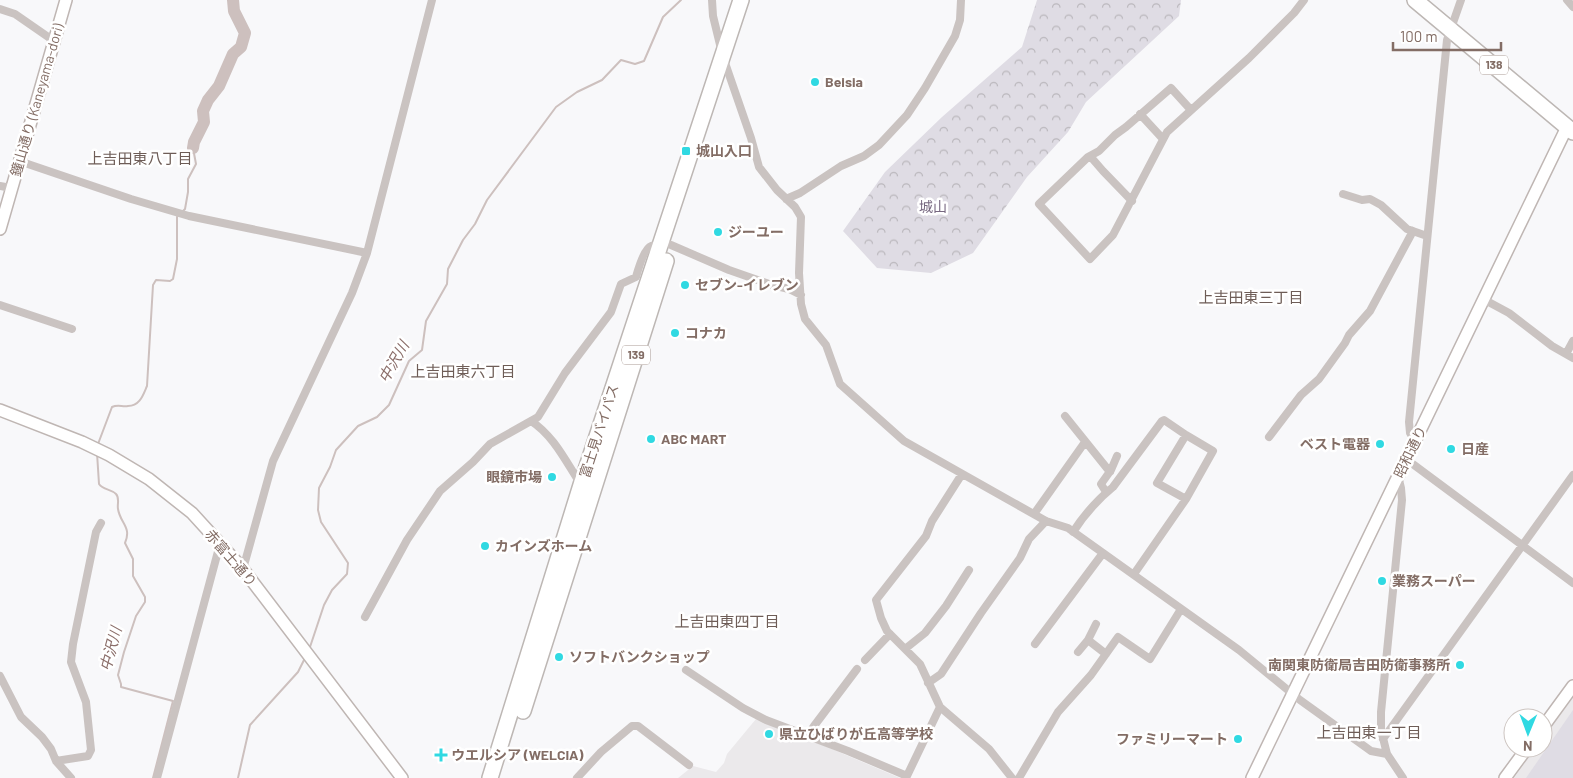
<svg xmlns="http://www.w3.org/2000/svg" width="1573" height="778" viewBox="0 0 1573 778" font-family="Barlow,'Noto Sans JP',sans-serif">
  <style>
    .built { fill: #ebe9eb }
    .grass { fill: #dfdce4 }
    .forest { fill: url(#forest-crowns) }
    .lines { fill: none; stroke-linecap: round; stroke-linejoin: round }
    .stream { stroke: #cdc0be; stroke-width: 2 }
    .river { stroke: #cdc0be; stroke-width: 12 }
    .secondary-casing { stroke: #bfb6b3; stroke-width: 14 }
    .highway-casing { stroke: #bdb7b4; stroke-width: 18 }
    .street { stroke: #cac3c1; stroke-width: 8 }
    .secondary { stroke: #fff; stroke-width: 11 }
    .highway { stroke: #fff; stroke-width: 15 }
    .poi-dot { fill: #30d9e2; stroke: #fff; stroke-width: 2 }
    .labels { text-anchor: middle; stroke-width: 5; stroke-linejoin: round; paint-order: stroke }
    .shield { fill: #fff; stroke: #a89993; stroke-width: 1 }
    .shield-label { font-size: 12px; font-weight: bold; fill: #836d65 }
    .poi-label { font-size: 14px; font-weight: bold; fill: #836d65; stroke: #fff; text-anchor: start }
    .street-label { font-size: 14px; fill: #836d65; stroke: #fff }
    .park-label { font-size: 14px; fill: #776880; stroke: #fff }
    .neighbourhood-label { font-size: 15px; fill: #6e5d57; stroke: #fff }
    .water-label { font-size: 15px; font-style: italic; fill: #8b6e6a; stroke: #fff }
  </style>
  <defs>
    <pattern id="forest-crowns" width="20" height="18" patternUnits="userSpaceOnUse" patternTransform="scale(1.25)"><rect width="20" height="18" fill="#dfdce4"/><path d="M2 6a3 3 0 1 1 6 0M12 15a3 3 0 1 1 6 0" fill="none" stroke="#bab7bc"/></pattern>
  </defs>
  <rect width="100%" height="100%" fill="#f8f8fa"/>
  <!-- built -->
  <path class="built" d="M1573 697V778H1514L1535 748H1543V738Z
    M756 719 832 749 900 778H678L693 766 716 772 724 763 727 754Z"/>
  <!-- grass -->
  <path class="grass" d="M1573 710V778H1526Z"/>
  <!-- forest -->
  <path class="forest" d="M1037 0H1181L1179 16 1086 102 1068 132 1027 177 973 253 931 273 877 268 843 231 885 172 942 117 1022 47Z"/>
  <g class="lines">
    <!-- stream -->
    <path class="stream" d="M182 212 185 209 188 192V179L196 164 193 148
      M98 444 112 407C118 404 122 407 128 406 140 406 143 395 147 386L153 285 156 280 170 281 173 279 177 259V217L178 215
      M97 453 99 484C103 490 111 489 116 494 120 498 117 504 118 509 120 523 132 527 125 543L133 559V576L145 597V602L136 616 124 652 118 675 121 684V687L173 701 153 778
      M309 650 324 605 332 590 347 574 348 563 321 522 318 510 319 488 330 467 336 450 358 426 377 417 389 405 409 361 422 350 426 321 447 284 448 269 463 240 475 224 487 200 556 107 577 92 602 80 621 60 635 64 644 61 663 17 681 0
      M238 778 250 725 298 672 305 658"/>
    <!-- river -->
    <path class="river" d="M193 148 194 142 204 122 203 111 208 100 219 86 233 54 241 47 245 33 234 11 233 0"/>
    <!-- secondary casing -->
    <g class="secondary-casing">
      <path id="secondary" d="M0 229 66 0
        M0 410 82 442 109 455 149 479 192 513 243 569 402 778
        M1543 727 1573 686
        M1252 778 1567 127
        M1505 778 1527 748"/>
    </g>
    <!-- highway casing -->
    <g class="highway-casing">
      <path id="highway" d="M1415 0 1573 132
        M523 711 666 261
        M490 778 581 485 741 0"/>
    </g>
    <!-- street -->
    <path class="street" d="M712 0 713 16 723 57 751 138 759 167 777 190 795 207 801 217 799 273 801 304 805 319 826 345 840 384 904 441 1046 521 1068 528 1239 650 1300 700 1371 751 1387 754
      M1567 0 1573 7
      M0 9 15 14 54 41
      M1191 110 1171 88 1126 127 1115 135 1099 151 1088 157 1039 204 1090 259 1113 235 1167 132 1249 58 1294 13 1304 0
      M1140 114 1163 139
      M1090 156 1103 171 1132 201
      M19 161 131 199 189 216 367 253
      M0 186 11 188
      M1343 194 1362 200 1370 199 1381 205 1407 229 1427 236
      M786 199 800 193 841 166 864 156 879 145 907 115 925 88 955 36 960 20 961 0
      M671 245 729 270 772 285 789 289 801 295
      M1483 299 1509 313 1552 346 1573 358
      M0 305 72 329
      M1566 354 1573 341
      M1065 416 1110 472
      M531 421C554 436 566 462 580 483
      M1269 437 1301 395 1319 379 1345 343 1349 335 1370 311 1413 231
      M1415 441 1410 433 1409 422 1447 40 1461 0
      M1406 459 1573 583
      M962 474 932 521 926 536 876 600 881 618 887 631 920 664 940 707 989 749 1012 778
      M1398 476 1401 488 1402 500 1381 712V730L1387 754 1403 778
      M1106 492 1101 484 1111 470 1117 456
      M1034 514 1085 442
      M1073 532C1084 515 1097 500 1113 487L1162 421 1164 420 1186 435
      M243 569 273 461 352 293 367 253 432 0
      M1134 574 1186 499 1213 451 1186 435 1157 483 1186 499
      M365 617 407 540 440 491 473 462 490 444 538 417 565 373 611 312 621 284 636 277C638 270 644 248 651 246 653 245 657 247 660 248
      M1088 640 1106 654
      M1035 644 1103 553
      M905 649 925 633 946 606 969 570
      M1078 652 1088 640 1096 624
      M865 660 890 634
      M686 670 743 708 766 720 848 751 907 776
      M0 676 21 717 42 737 51 749 56 761 71 778
      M928 683 941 674 981 613 1020 558 1029 539 1046 521
      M808 735 814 726 857 669
      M1383 739 1573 475
      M56 761 88 756 91 750 86 702 71 662 73 644 96 532 101 523
      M157 778 220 544
      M577 778 601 752 632 726H638L689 765
      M906 778 940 707
      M1019 778 1058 712 1091 675 1118 637 1150 659 1181 609"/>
    <!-- secondary -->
    <use href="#secondary" class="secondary"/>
    <!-- highway -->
    <use href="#highway" class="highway"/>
  </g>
  <!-- markers -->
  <g class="poi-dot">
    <circle cx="815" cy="82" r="5"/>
    <rect x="681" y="146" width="10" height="10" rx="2.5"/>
    <circle cx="718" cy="232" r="5"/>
    <circle cx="685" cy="285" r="5"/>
    <circle cx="675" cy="333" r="5"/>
    <circle cx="651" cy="439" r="5"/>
    <circle cx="1380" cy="444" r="5"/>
    <circle cx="1451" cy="449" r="5"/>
    <circle cx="552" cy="477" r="5"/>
    <circle cx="485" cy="546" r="5"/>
    <circle cx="1382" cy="581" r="5"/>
    <circle cx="559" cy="657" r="5"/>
    <circle cx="1460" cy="665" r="5"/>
    <circle cx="769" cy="734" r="5"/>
    <circle cx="1238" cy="739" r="5"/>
    <path d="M438.5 747.5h5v5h5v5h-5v5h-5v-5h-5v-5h5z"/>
  </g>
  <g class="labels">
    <!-- shield labels -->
    <g class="shield">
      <rect x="1480" y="55.5" width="28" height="19" rx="4"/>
      <rect x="622" y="345.5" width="28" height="19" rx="4"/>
    </g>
    <g class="shield-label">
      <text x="1494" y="69">138</text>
      <text x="636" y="359">139</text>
    </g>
    <!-- poi labels -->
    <g class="poi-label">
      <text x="825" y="87">Beisia</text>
      <text x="696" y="156">城山入口</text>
      <text x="728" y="237">ジーユー</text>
      <text x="695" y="290">セブン-イレブン</text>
      <text x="685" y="338">コナカ</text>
      <text x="661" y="444">ABC MART</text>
      <text x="1370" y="449" text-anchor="end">ベスト電器</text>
      <text x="1461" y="454">日産</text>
      <text x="542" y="482" text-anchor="end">眼鏡市場</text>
      <text x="495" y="551">カインズホーム</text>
      <text x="1392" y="586">業務スーパー</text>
      <text x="569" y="662">ソフトバンクショップ</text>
      <text x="1450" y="670" text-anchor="end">南関東防衛局吉田防衛事務所</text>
      <text x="779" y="739">県立ひばりが丘高等学校</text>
      <text x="1228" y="744" text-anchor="end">ファミリーマート</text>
      <text x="451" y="760">ウエルシア (WELCIA)</text>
    </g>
    <!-- street labels -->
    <g class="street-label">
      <text transform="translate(37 100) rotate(-74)" y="5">鐘山通り (Kaneyama-dori)</text>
      <text transform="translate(599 431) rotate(-72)" y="5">富士見バイパス</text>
      <text transform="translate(1410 452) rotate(-64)" y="5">昭和通り</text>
      <text transform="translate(231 558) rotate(49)" y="5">赤富士通り</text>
    </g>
    <!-- park labels -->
    <g class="park-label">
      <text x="933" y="212">城山</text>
    </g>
    <!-- neighbourhood labels -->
    <g class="neighbourhood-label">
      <text x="140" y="164">上吉田東八丁目</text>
      <text x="1251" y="303">上吉田東三丁目</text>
      <text x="463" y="377">上吉田東六丁目</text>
      <text x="727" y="627">上吉田東四丁目</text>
      <text x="1369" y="738">上吉田東一丁目</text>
    </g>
    <!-- water labels -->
    <g class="water-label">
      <text transform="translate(394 362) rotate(-60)" y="5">中沢川</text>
      <text transform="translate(111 649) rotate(-75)" y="5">中沢川</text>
    </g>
  </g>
  <!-- north arrow -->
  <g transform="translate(1528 733) rotate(181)"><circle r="24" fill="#ffffff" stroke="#cdc5c1"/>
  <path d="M0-4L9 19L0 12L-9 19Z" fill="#30d9e2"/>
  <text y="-8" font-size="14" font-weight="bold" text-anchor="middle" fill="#836d65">N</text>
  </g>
  <!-- scale -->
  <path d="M1393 42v8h108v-8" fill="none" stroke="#836d65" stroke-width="2.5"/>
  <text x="1400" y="42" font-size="15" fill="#836d65" stroke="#ffffff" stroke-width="4" paint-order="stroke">100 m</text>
</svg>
